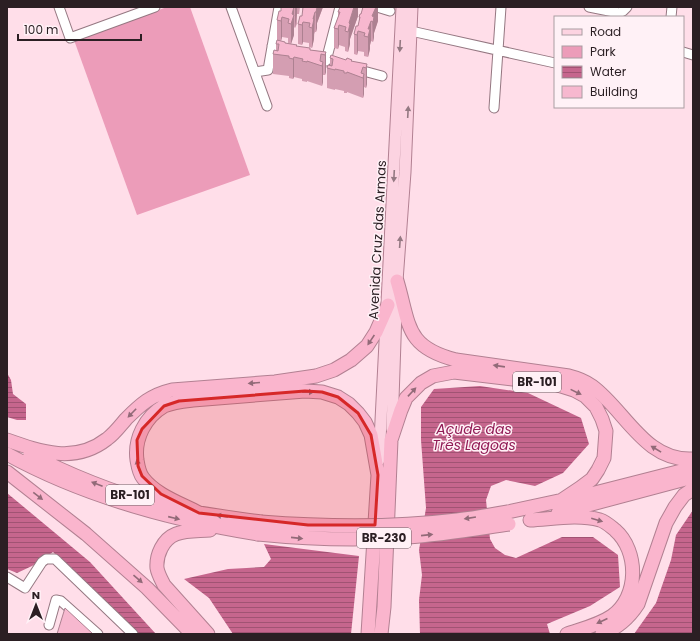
<svg xmlns="http://www.w3.org/2000/svg" width="700" height="641" viewBox="0 0 700 641" font-family="Poppins,sans-serif">
  <style>
    .park { fill: #ec9cb9 }
    .water { fill: url(#water-rules) }
    .lines { fill: none; stroke-linecap: round; stroke-linejoin: round }
    .minor-casing { stroke: #957882; stroke-width: 11 }
    .major-casing { stroke: #b28092; stroke-width: 13 }
    .highway-casing { stroke: #b28092; stroke-width: 15 }
    .minor { stroke: #fff; stroke-width: 9 }
    .major { stroke: #fcd3e1; stroke-width: 11 }
    .highway { stroke: #fab5cd; stroke-width: 13 }
    .highway-bridge-casing { stroke: #b28092; stroke-width: 15; stroke-linecap: butt }
    .highway-bridge { stroke: #fab5cd; stroke-width: 13 }
    .wall { fill: #d49eb2 }
    .shaded-wall { fill: #ad8191 }
    .building { fill: #f7b8cf; stroke: #ad8191 }
    .oneway { fill: #947982 }
    .oneway2 { fill: #926a78 }
    .marked { fill: #d62828; fill-opacity: 0.2; stroke: #d62828; stroke-width: 3; stroke-linejoin: round }
    .labels { text-anchor: middle; stroke-width: 3; stroke-linejoin: round; paint-order: stroke }
    .shield { fill: #fff1f6; stroke: #6b5e62; stroke-width: 1 }
    .shield-label { font-size: 12px; font-weight: bold; fill: #2b1f23 }
    .street-label { font-size: 13px; fill: #2b1f23; stroke: #fff1f6 }
    .water-label { font-size: 14px; font-style: italic; fill: #911c56; stroke: #fff1f6 }
  </style>
  <defs>
    <pattern id="water-rules" width="6" height="5" patternUnits="userSpaceOnUse"><rect width="6" height="5" fill="#c6668d"/><path d="M0 2.5h6" fill="none" stroke="#a15373"/></pattern>
  </defs>
  <rect width="100%" height="100%" fill="#ffdee9"/>
  <!-- park -->
  <path class="park" d="M167 7H190L250 175 137 215 74 40Z"/>
  <!-- water -->
  <path class="water" d="M7 373 11 380 13 394 26 404V420H17L7 417Z
    M480 386 528 393 581 418 589 444 563 473 535 486 506 480 491 486 486 500 490 539 495 548 505 555 516 558 562 537H593L618 555 620 587 590 606 547 624 550 634H420L419 600 422 575 419 550 426 508 421 440V407L434 389Z
    M7 493 90 562 156 634H138L53 552 32 566 17 573 7 569Z
    M693 510V634H634L656 603 671 560 676 535Z
    M264 544 359 556 351 634H233L209 598 184 579 228 569 264 567 271 559Z"/>
  <g class="lines">
    <!-- minor casing -->
    <g class="minor-casing">
      <path id="minor" d="M59 7 70 38 155 7
        M231 7 267 106
        M377 7 390 11
        M589 7 619 13 623 11 627 7
        M671 17 672 7
        M411 31 555 63
        M272 46 288 51
        M683 52 693 55
        M326 61 340 7
        M356 69 382 76
        M255 72 268 70 279 7
        M494 108 501 7
        M7 577 25 588 42 562 46 559H55L133 634
        M49 625 56 600 61 601 98 634"/>
    </g>
    <!-- major casing -->
    <g class="major-casing">
      <path id="major" d="M392 429 397 281 405 172 412 7
        M379 460 402 7"/>
    </g>
    <!-- highway casing -->
    <g class="highway-casing">
      <path id="highway" d="M397 281C410 325 405 347 456 360L569 376C577 378 585 381 592 386 625 410 645 462 693 459
        M7 440C41 452 75 464 107 439 114 434 120 426 126 419 141 404 151 395 172 390L275 382 316 376 334 370 351 360 367 346 376 332 388 305
        M7 454C85 497 171 520 258 534
        M30 454C66 474 116 493 155 504 190 513 226 517 261 522
        M7 472 86 534 147 588 192 634
        M508 512 591 494 693 468
        M199 513C180 503 156 495 143 478 139 473 138 466 137 460 134 439 145 417 164 406 173 402 184 401 193 400L305 391 322 392 338 397 349 404 358 413 365 422 371 435 378 475 368 634
        M558 513 693 477
        M530 520C552 519 578 514 600 520 606 522 610 526 615 530 639 551 639 597 612 616 599 625 582 629 567 634
        M208 634 164 585C161 579 158 574 157 568 156 555 163 539 176 534 186 530 199 531 210 530
        M381 634 384 607 391 440 401 410 406 398 421 383 433 376 454 372 555 384 574 390 585 396 596 407 602 419 606 431 604 458 598 470 592 479 580 488 559 502
        M602 634C618 628 629 618 638 604L666 523 675 507 684 495 693 489"/>
    </g>
    <!-- minor -->
    <use href="#minor" class="minor"/>
    <!-- major -->
    <use href="#major" class="major"/>
    <!-- highway -->
    <use href="#highway" class="highway"/>
    <!-- highway-bridge casing -->
    <g class="highway-bridge-casing">
      <path id="highway-bridge" d="M261 522C326 527 392 528 457 520 474 518 491 515 508 512
        M258 534C308 539 357 541 407 537 441 535 475 529 509 524"/>
    </g>
    <!-- highway-bridge -->
    <use href="#highway-bridge" class="highway-bridge"/>
  </g>
  <!-- wall -->
  <path class="wall" d="M281 7H300L299 14H297V24L295 28 294 27V35L291 44 288 43V38L282 37 281 41 277 40V20L281 11Z
    M323 7 317 23V28L316 32H315L314 34V39L312 48 309 47V43L303 42 302 45 298 44V24L302 16Z
    M358 7V16L350 39V44L348 52 345 51V47L339 45 338 49 334 48V28L338 17V12Z
    M362 7H378V21L374 33V37L373 42 371 41 370 45V49L368 57 364 56V52L358 51 357 55 354 54V34L358 26 359 22V17L361 14 362 11Z
    M285 43 310 50 326 52V72L325 75H323V82L322 86 307 81V82L302 81V79L294 77 293 79 289 78V76L273 74V54L276 51V44Z
    M330 58 367 64V84L366 88 364 87V94L363 98 347 92V93H344V91L335 89V90L327 88V68L330 66Z"/>
  <!-- shaded-wall -->
  <path class="shaded-wall" d="M294 7V35L291 44V24L292 14Z
    M295 7H297V14L295 28Z
    M316 7H323L317 23V28L316 32Z
    M354 7H358V16L350 39V44L348 52 349 23Z
    M376 7H378V21L374 33V37L373 42 372 16Z
    M315 12 314 39 312 48V28L313 19Z
    M282 17V37L281 41V21Z
    M371 21V41L370 45V49L368 57V29Z
    M303 22V42L302 45V25Z
    M339 25V45L338 49V29Z
    M358 31V51L357 55V35Z
    M326 52V72L325 75V55Z
    M294 57V77L293 79V59Z
    M323 62V82L322 86V66Z
    M367 64V84L366 88V68Z
    M364 74V94L363 98V78Z"/>
  <!-- building -->
  <path class="building" d="M281 7H296L295 8 294 7 292 14 294 15 291 24 288 23 289 19 282 17 281 21 277 20 279 11H281Z
    M303 7H316V8H317L316 12H315L313 19H314L312 28 309 27 310 23 303 22 302 25 298 24 300 16H302Z
    M340 7H354L349 23 350 24 348 32 345 31 346 27 339 25 338 29 334 28 340 12H338Z
    M363 7H376L372 16 374 17 373 22 371 21 368 29H370L368 37 364 36 365 33 358 31 357 35 354 34 356 26H358L360 17H359L360 14H361Z
    M277 40 285 42V43L297 45 296 46 310 48V50L326 52 325 55 321 54 320 61 323 62 322 66 307 61V62L302 61 303 59 294 57 293 59 289 58V56L273 54 274 50 278 51 279 44H276Z
    M331 55 346 60 347 58 352 60 351 61 367 64 366 68 363 67 361 73 364 74 363 78 347 72V73H344V71L335 69V70L327 68 328 65 332 66 333 59 330 58Z
    M65 608 93 634H57Z"/>
  <!-- one-way arrows -->
  <defs><path id="oneway-solid" d="M-6-.8H1V-3.2L6.5 0L1 3.2V.8H-6Z"/></defs>
  <g class="oneway">
    <use href="#oneway-solid" transform="translate(400 46) rotate(93)"/>
    <use href="#oneway-solid" transform="translate(408 112) rotate(-87)"/>
    <use href="#oneway-solid" transform="translate(394 176) rotate(93)"/>
    <use href="#oneway-solid" transform="translate(400 242) rotate(-86)"/>
  </g>
  <g class="oneway2">
    <use href="#oneway-solid" transform="translate(371 340) rotate(124)"/>
    <use href="#oneway-solid" transform="translate(499 366) rotate(-172)"/>
    <use href="#oneway-solid" transform="translate(254 383) rotate(175)"/>
    <use href="#oneway-solid" transform="translate(308 392)"/>
    <use href="#oneway-solid" transform="translate(412 392) rotate(-47)"/>
    <use href="#oneway-solid" transform="translate(576 392) rotate(26)"/>
    <use href="#oneway-solid" transform="translate(132 413) rotate(134)"/>
    <use href="#oneway-solid" transform="translate(656 449) rotate(-149)"/>
    <use href="#oneway-solid" transform="translate(138 465) rotate(-103)"/>
    <use href="#oneway-solid" transform="translate(97 484) rotate(-159)"/>
    <use href="#oneway-solid" transform="translate(38 496) rotate(38)"/>
    <use href="#oneway-solid" transform="translate(222 516) rotate(-172)"/>
    <use href="#oneway-solid" transform="translate(174 518) rotate(13)"/>
    <use href="#oneway-solid" transform="translate(470 518) rotate(171)"/>
    <use href="#oneway-solid" transform="translate(597 520) rotate(16)"/>
    <use href="#oneway-solid" transform="translate(427 535) rotate(-6)"/>
    <use href="#oneway-solid" transform="translate(297 538) rotate(6)"/>
    <use href="#oneway-solid" transform="translate(138 579) rotate(41)"/>
    <use href="#oneway-solid" transform="translate(602 621) rotate(155)"/>
  </g>
  <!-- marked area -->
  <path class="marked" d="M305 391 322 392 338 397 358 413 371 435 378 475 375 525H308L199 513 161 494 142 476 138 466 137 440 142 429 164 406 179 401Z"/>
  <g class="labels">
    <!-- shield labels -->
    <g class="shield">
      <rect x="513" y="372" width="48" height="20" rx="3"/>
      <rect x="106" y="485" width="48" height="20" rx="3"/>
      <rect x="357" y="528" width="54" height="20" rx="3"/>
    </g>
    <g class="shield-label">
      <text x="537" y="386">BR-101</text>
      <text x="130" y="499">BR-101</text>
      <text x="384" y="542">BR-230</text>
    </g>
    <!-- street labels -->
    <g class="street-label">
      <text transform="translate(377 240) rotate(-87)" y="5">Avenida Cruz das Armas</text>
    </g>
    <!-- water labels -->
    <g class="water-label">
      <text x="474" y="434">Açude das<tspan x="474" dy="16">Três Lagoas</tspan></text>
    </g>
  </g>
  <!-- border -->
  <rect width="700" height="641" fill="none" stroke="#2b1f23" stroke-width="16"/>
  <!-- legend -->
  <rect x="554" y="16" width="130" height="92" fill="#fff1f6" stroke="#aa9da2"/>
  <rect x="562" y="29" width="20" height="6" fill="#fcd3e1" stroke="#aa9da2"/>
  <text x="590" y="36" font-size="12" fill="#2b1f23">Road</text>
  <rect x="562" y="46" width="20" height="12" fill="#ec9cb9" stroke="#aa9da2"/>
  <text x="590" y="56" font-size="12" fill="#2b1f23">Park</text>
  <rect x="562" y="66" width="20" height="12" fill="url(#water-rules)" stroke="#aa9da2"/>
  <text x="590" y="76" font-size="12" fill="#2b1f23">Water</text>
  <rect x="562" y="86" width="20" height="12" fill="#f7b8cf" stroke="#aa9da2"/>
  <text x="590" y="96" font-size="12" fill="#2b1f23">Building</text>
  <!-- north arrow -->
  <g transform="translate(36 605)" stroke="#fff1f6" stroke-width="3" paint-order="stroke">
  <path d="M0-3L7 15L0 10L-7 15Z" fill="#2b1f23"/>
  <text y="-6" font-size="11" font-weight="bold" text-anchor="middle" fill="#2b1f23">N</text>
  </g>
  <!-- scale -->
  <path d="M18 34v6h123v-6" fill="none" stroke="#2b1f23" stroke-width="2"/>
  <text x="24" y="34" font-size="12" fill="#2b1f23" stroke="#fff1f6" stroke-width="3" paint-order="stroke">100 m</text>
</svg>
